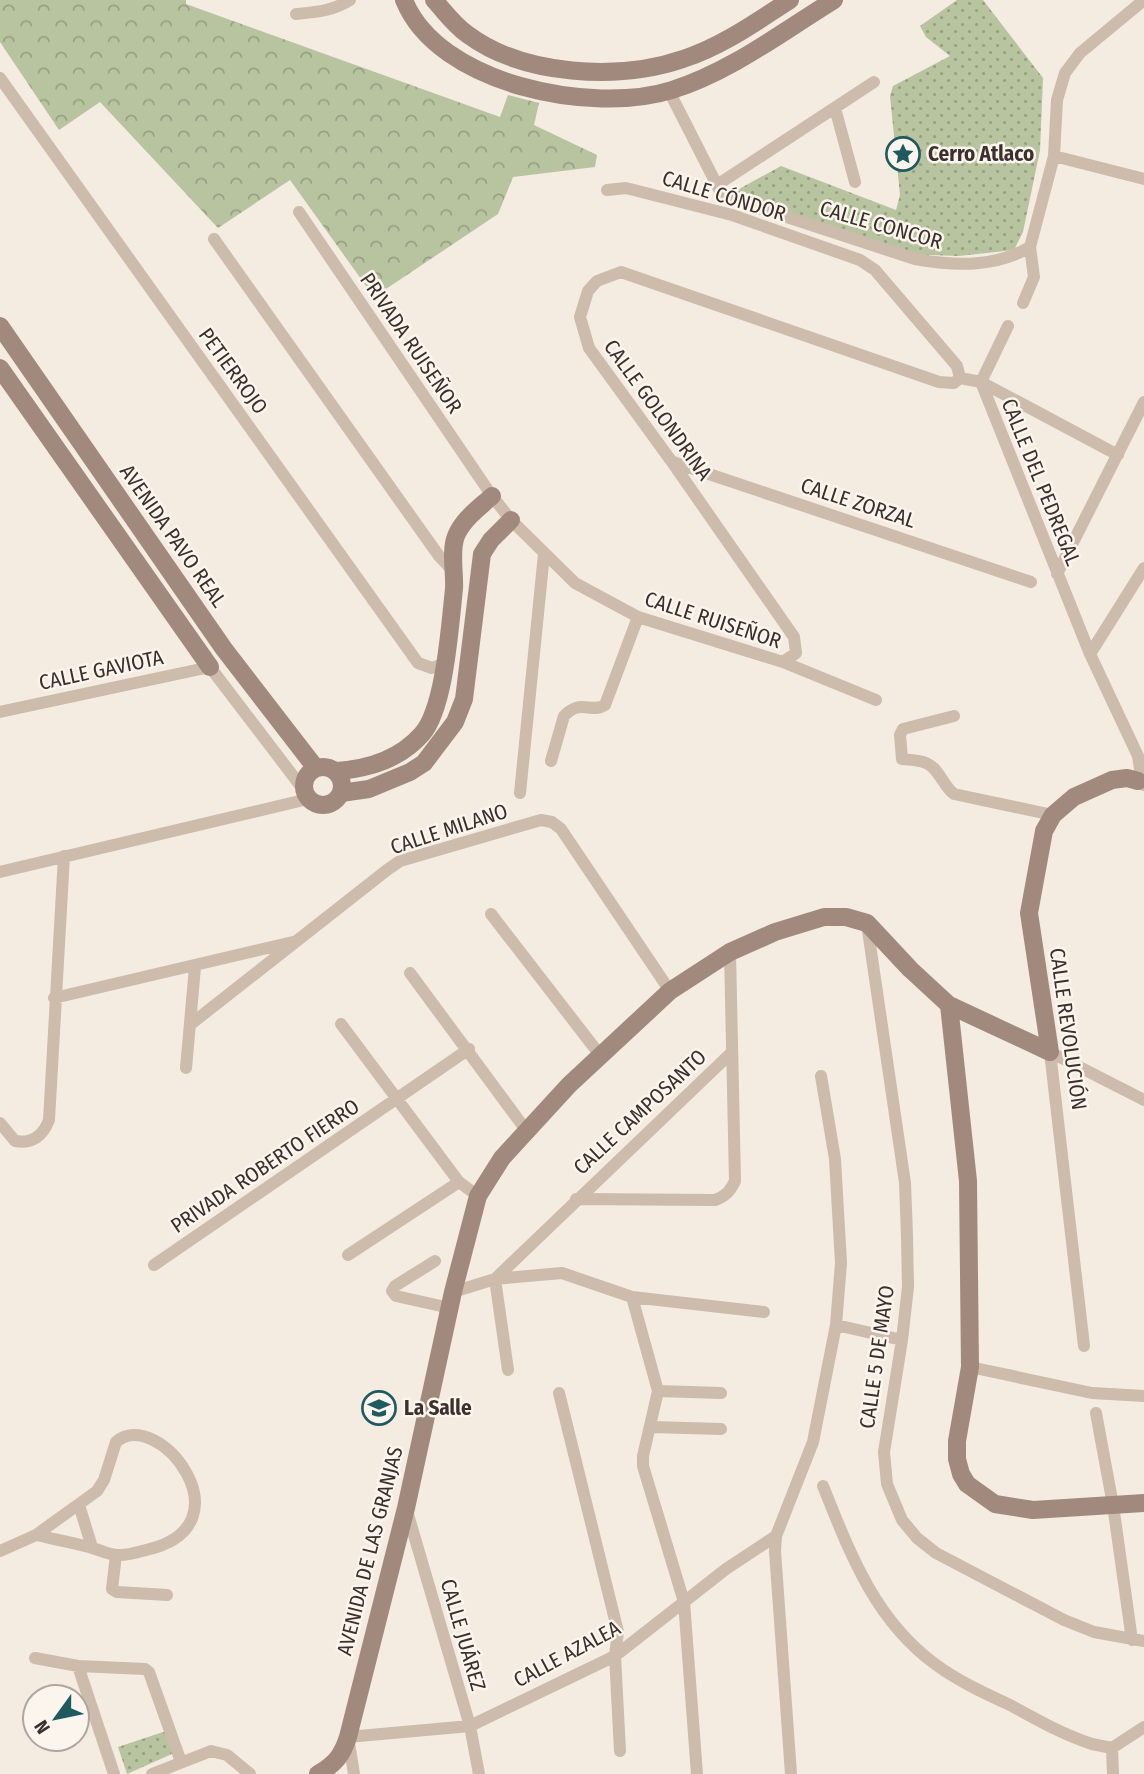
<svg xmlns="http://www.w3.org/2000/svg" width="1144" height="1774" viewBox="0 0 1144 1774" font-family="'Fira Sans Condensed',sans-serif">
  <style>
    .forest { fill: url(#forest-crowns) }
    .park { fill: url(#park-dots) }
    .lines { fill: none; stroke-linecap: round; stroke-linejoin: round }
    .street { stroke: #cdbbac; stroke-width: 12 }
    .secondary { stroke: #a18a7d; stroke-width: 18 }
    .labels { text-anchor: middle; stroke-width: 5; stroke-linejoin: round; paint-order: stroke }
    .poi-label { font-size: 21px; font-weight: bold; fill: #3b302b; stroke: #fbf5ee; text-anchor: start }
    .street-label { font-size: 21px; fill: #3b302b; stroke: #fbf5ee }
  </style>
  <defs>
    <pattern id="forest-crowns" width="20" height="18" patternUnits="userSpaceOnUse" patternTransform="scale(1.75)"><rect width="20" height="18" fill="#b8c4a0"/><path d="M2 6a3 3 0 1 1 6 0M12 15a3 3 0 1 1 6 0" fill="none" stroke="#97a083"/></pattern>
    <pattern id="park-dots" width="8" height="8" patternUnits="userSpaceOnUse" patternTransform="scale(1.75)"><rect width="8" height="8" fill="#b8c4a0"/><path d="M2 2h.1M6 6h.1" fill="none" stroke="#97a083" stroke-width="1.8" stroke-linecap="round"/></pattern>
  </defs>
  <rect width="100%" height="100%" fill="#f4ebe1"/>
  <!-- forest -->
  <path class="forest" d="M0 0H186V4L500 117 508 95 539 103 534 125 597 155 595 167 513 177 498 214 374 297 290 180 218 228 100 102 59 130 0 42Z"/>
  <!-- park -->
  <path class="park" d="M957 0H983L1043 78 1040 150 1023 232 1014 250 959 256 902 254 730 194 781 166 896 210 900 195 890 96 893 86 950 56 926 37 920 26Z
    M166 1731 174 1753 127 1774 118 1747Z"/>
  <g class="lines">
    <!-- street -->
    <path class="street" d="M296 14C316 12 333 11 350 0
      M0 78 418 663 432 668 445 663
      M669 91 720 191
      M835 108 855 182
      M1054 156 1144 179
      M717 185 874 82
      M607 190 626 188 732 215 860 260 875 270 957 366 960 378
      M722 196 915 259C954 266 995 268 1030 247
      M299 212 492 496 511 520 575 583 638 617 783 662 876 700
      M214 239 439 556 454 572
      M1023 303 1034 277 1030 247 1054 156 1057 100 1065 73 1080 53 1144 0
      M1008 326 981 382 1090 654 1138 756 1140 769 1138 781 1144 785
      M673 462 1031 582
      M1057 574 1144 402
      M1090 654 1144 568
      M783 662 796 653 794 637 672 462 589 348 580 317 588 291 597 281 621 272 939 382 954 383 960 378 981 382 1118 455
      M0 712 210 667 303 789
      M954 716 903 729 900 735 902 759C910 760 919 760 926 763 939 768 943 786 954 794L1053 815
      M551 761 564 716C581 698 591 714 605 705L638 617
      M520 793 544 554
      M0 872 308 799
      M491 914 600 1055
      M867 924 905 1183 907 1236 908 1287 902 1340 884 1452 887 1484 902 1520 917 1538 936 1553 1064 1620 1094 1632 1144 1641
      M410 973 526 1130
      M54 998 293 942
      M191 1024 387 870 400 861 541 820 552 822 561 829 670 991
      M341 1024 459 1182 478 1196
      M1050 1052 1084 1346
      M1050 1052 1144 1100
      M186 1068 195 967
      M0 1123 15 1141C32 1144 43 1136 49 1120L64 856
      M576 1199 715 1200C726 1196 730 1191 735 1181L730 952
      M348 1255 459 1182
      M435 1261 395 1286 392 1291 396 1296 450 1308
      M154 1265 469 1049
      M453 1292 495 1279 562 1273 632 1297 764 1312
      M632 1297 658 1391 643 1456V1466L684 1602 697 1774
      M836 1325 902 1340
      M970 1367 1092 1393 1144 1396
      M508 1370 495 1279 730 1054
      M658 1391 721 1393
      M559 1393 618 1632 615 1656 620 1751
      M1096 1413 1113 1505 1132 1640
      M651 1427 721 1429
      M823 1486C850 1553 874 1619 935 1664 958 1681 984 1693 1010 1705 1036 1719 1063 1735 1092 1744L1112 1748 1144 1727
      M79 1505 92 1547
      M407 1511 470 1726 479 1774
      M0 1551 36 1535 97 1491 104 1480 116 1442C157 1405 253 1526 146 1550 138 1552 129 1555 120 1555 109 1556 99 1549 89 1547 71 1542 53 1539 36 1535
      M116 1555 112 1589 117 1592 167 1595
      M35 1658 78 1666 145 1669 149 1672 181 1762
      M78 1666 114 1774
      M1112 1748 1113 1774
      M152 1774 211 1751 227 1755 250 1774
      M354 1774 348 1737 470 1726 615 1656 726 1569 776 1536
      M791 1774 775 1551 776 1536 813 1442 836 1325 841 1263 835 1159 821 1076"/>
    <!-- secondary -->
    <path class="secondary" d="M404 0C438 85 593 115 672 90 730 72 782 32 834 0
      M434 0C445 12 454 25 467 34 523 76 619 81 683 59 721 47 756 22 790 0
      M0 326 224 649 315 767
      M0 368 210 667
      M304 786a19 19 0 1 1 38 0a19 19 0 1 1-38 0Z
      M336 771C368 769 400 759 422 734 445 708 450 624 454 589 455 573 450 551 456 536 463 519 479 508 492 496
      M341 793 369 789 410 772 424 763 455 722 464 699 482 554 491 540 511 520
      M949 1005 968 1181 970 1367 957 1441V1459L961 1474 967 1484 995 1504 1033 1510 1144 1503
      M1050 1052 1029 913 1044 831 1053 815 1074 797 1112 780 1127 778 1138 781
      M318 1774C335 1764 342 1756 348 1737L406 1508 453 1292 478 1196 502 1158 569 1085 670 991 730 952 775 932 824 917H846L867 923 910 969 949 1005 1050 1052"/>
  </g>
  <!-- icons -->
  <defs>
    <g id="sight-ring" transform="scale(1.75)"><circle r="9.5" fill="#fbf5ee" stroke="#1f5a5e" stroke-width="1.5"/><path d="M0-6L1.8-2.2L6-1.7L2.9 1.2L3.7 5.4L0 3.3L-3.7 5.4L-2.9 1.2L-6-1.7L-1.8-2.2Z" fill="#1f5a5e"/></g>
    <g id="school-ring" transform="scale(1.75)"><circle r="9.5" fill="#fbf5ee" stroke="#1f5a5e" stroke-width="1.5"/><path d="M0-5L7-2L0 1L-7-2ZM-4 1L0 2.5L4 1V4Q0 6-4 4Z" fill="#1f5a5e"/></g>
  </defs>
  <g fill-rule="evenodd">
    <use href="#sight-ring" x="903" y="154"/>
    <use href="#school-ring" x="379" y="1408"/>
  </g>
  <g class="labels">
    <!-- poi labels -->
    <g class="poi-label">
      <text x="928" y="161">Cerro Atlaco</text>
      <text x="404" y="1415">La Salle</text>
    </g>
    <!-- street labels -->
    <g class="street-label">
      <text transform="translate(724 196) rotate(17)" y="7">CALLE CÓNDOR</text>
      <text transform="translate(881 225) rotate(16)" y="7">CALLE CONCOR</text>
      <text transform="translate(411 343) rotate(56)" y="7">PRIVADA RUISEÑOR</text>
      <text transform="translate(233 371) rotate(54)" y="7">PETIERROJO</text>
      <text transform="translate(658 410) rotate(54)" y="7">CALLE GOLONDRINA</text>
      <text transform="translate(1041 482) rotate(68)" y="7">CALLE DEL PEDREGAL</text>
      <text transform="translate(858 503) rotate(18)" y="7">CALLE ZORZAL</text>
      <text transform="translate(173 536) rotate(55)" y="7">AVENIDA PAVO REAL</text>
      <text transform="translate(713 620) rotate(18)" y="7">CALLE RUISEÑOR</text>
      <text transform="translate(101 670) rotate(-12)" y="7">CALLE GAVIOTA</text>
      <text transform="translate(449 829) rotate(-18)" y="7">CALLE MILANO</text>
      <text transform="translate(1068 1029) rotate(82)" y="7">CALLE REVOLUCIÓN</text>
      <text transform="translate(640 1112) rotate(-43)" y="7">CALLE CAMPOSANTO</text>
      <text transform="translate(265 1166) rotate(-34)" y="7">PRIVADA ROBERTO FIERRO</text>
      <text transform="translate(877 1357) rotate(-82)" y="7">CALLE 5 DE MAYO</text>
      <text transform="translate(370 1551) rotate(-76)" y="7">AVENIDA DE LAS GRANJAS</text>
      <text transform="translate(463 1635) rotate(74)" y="7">CALLE JUÁREZ</text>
      <text transform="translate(567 1654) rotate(-28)" y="7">CALLE AZALEA</text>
    </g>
  </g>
  <!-- north arrow -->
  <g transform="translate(56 1718) rotate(237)"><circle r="33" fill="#fbf5ee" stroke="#aea6a0" stroke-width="2"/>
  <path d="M0-5L12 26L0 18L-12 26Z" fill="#1f5a5e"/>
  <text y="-10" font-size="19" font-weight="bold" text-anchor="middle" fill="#3b302b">N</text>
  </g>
</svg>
